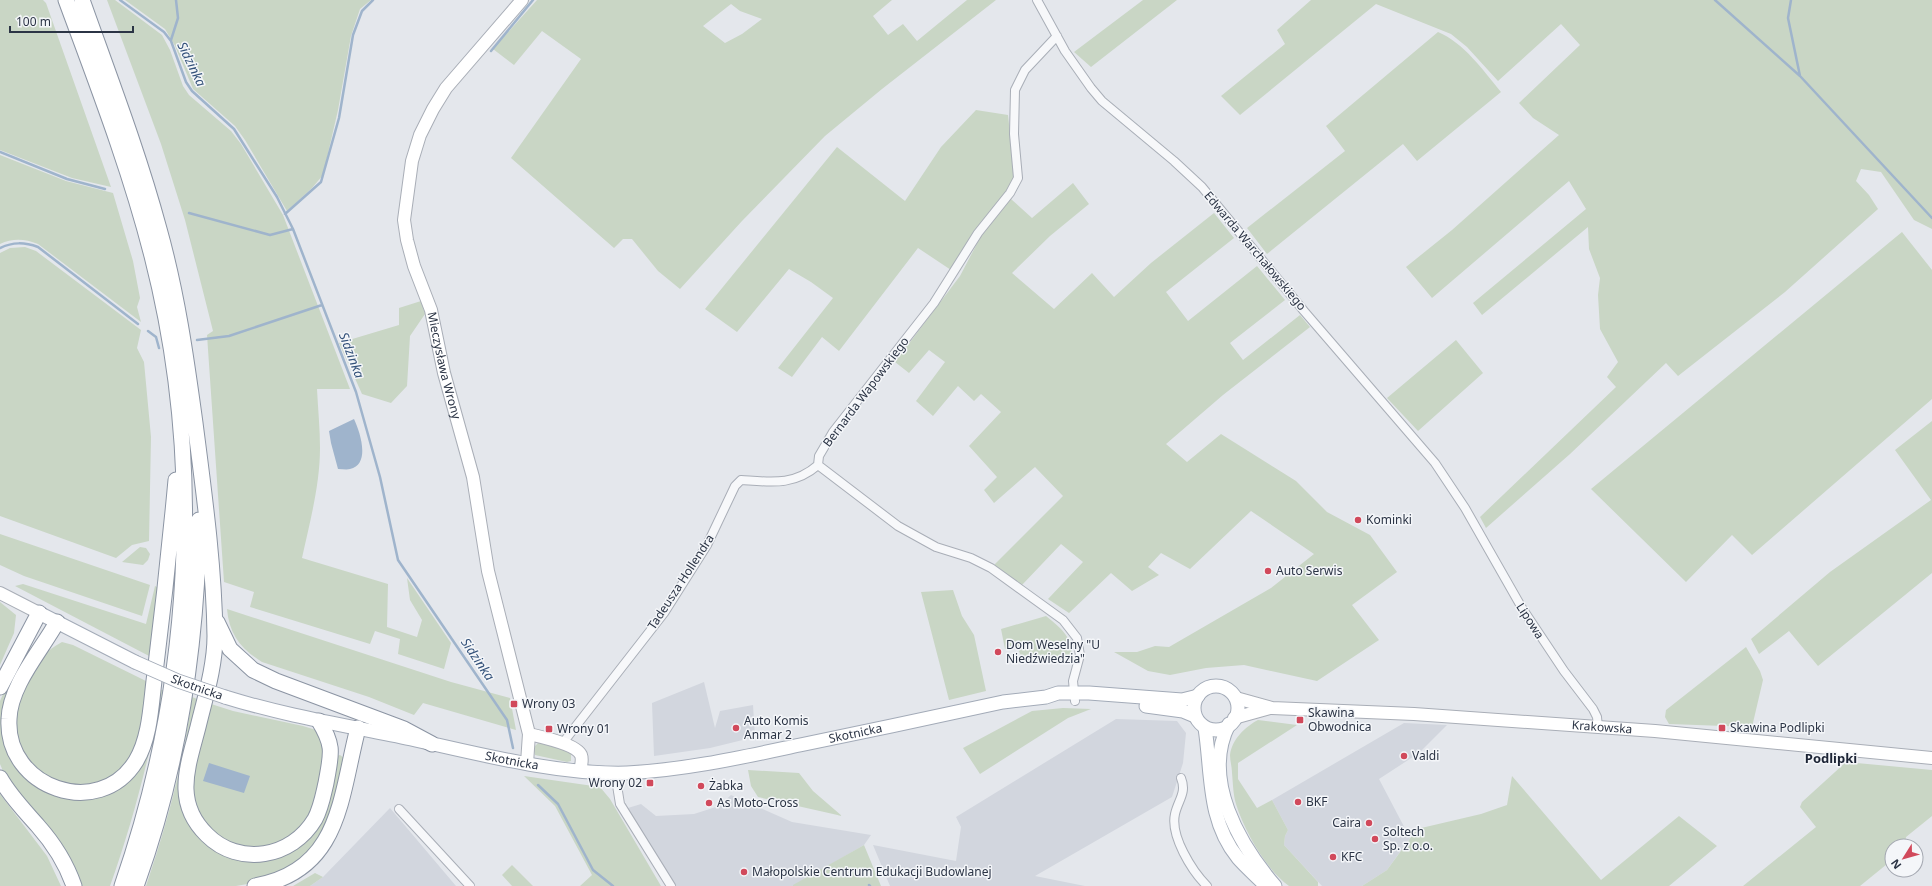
<svg xmlns="http://www.w3.org/2000/svg" width="1932" height="886" viewBox="0 0 1932 886" font-family="'Noto Sans',sans-serif">
  <style>
    .built { fill: #d2d6de }
    .green { fill: #c9d6c5; fill-rule: evenodd }
    .water { fill: #9fb4cc }
    .lines { fill: none; stroke-linecap: round; stroke-linejoin: round }
    .stream { stroke: #9fb4cc; stroke-width: 2.5 }
    .street-casing { stroke: #a9aeb7; stroke-width: 10 }
    .secondary-casing { stroke: #a9aeb7; stroke-width: 14 }
    .primary-casing { stroke: #a3abb8; stroke-width: 15 }
    .highway-casing { stroke: #8b94a3; stroke-width: 17 }
    .street { stroke: #f7f8fa; stroke-width: 8 }
    .secondary { stroke: #fff; stroke-width: 12 }
    .primary { stroke: #fff; stroke-width: 13 }
    .highway { stroke: #fff; stroke-width: 15 }
    .primary-bridge-casing { stroke: #a3abb8; stroke-width: 15; stroke-linecap: butt }
    .primary-bridge { stroke: #fff; stroke-width: 13 }
    .poi-dot { fill: #d1495b; stroke: #f4f6f9; stroke-width: 1.5 }
    .labels { text-anchor: middle; stroke-width: 3; stroke-linejoin: round; paint-order: stroke }
    .street-label { font-size: 12px; fill: #2b3445; stroke: #f4f6f9 }
    .poi-label { font-size: 12px; fill: #2b3445; stroke: #f4f6f9; text-anchor: start }
    .water-label { font-size: 13px; font-style: italic; fill: #34527a; stroke: #f4f6f9 }
    .neighbourhood-label { font-size: 13px; font-weight: bold; fill: #1d2536; stroke: #f4f6f9 }
  </style>
  <rect width="100%" height="100%" fill="#e4e7ec"/>
  <!-- built -->
  <path class="built" d="M704 682 715 728 720 711 753 705 755 737 710 748 654 756 652 703Z
    M1116 719 1177 721 1186 733 1183 763 1172 797 1035 876 1085 886H890L873 845 956 861 961 827 956 817Z
    M1404 723 1447 725 1419 753 1379 779 1410 838 1387 870 1362 886H1322L1284 845 1285 836 1288 830 1272 800Z
    M731 795 792 822 871 835 864 845 793 886H675L628 808 641 804 656 816 694 814 719 806Z
    M390 808 456 886H310L323 877Z"/>
  <!-- green -->
  <path class="green" d="M0 0H43L46 3 111 187 72 178 0 150Z
    M107 0H115L162 35 170 50 183 86 189 95 231 131 241 144 283 215 350 389H317C318 409 320 429 320 448 320 485 310 521 302 558L388 584 387 627 417 637 422 620 410 600 407 578 451 643 444 669 398 654 400 639 375 631 370 644 250 607 254 592 224 582 207 335 213 331 185 220 161 144Z
    M125 0H371L360 9 351 36 338 110 323 175 312 188 287 211 245 140 235 126 193 89 175 46 165 29Z
    M537 0H892L873 16 888 35 903 24 917 41 967 0H996L882 89 825 136 742 221 680 289 658 271 632 239H623L614 248 511 158 581 59 542 31 514 65 493 49ZM731 4 740 11 762 19 742 34 725 43 703 26Z
    M1143 0H1177L1091 67 1074 52Z
    M1311 0H1932V229L1914 220 1881 172 1861 169 1856 181 1869 195 1878 209 1785 292 1678 376 1666 363 1570 454 1486 528 1480 517 1616 387 1607 377 1618 362 1600 329 1598 295 1600 278 1589 249 1588 227 1482 315 1473 303 1586 209 1569 181 1432 298 1406 267 1452 230 1559 135 1533 118 1519 103 1580 45 1561 24 1498 81 1467 47 1451 34 1376 4 1240 115 1221 96 1285 44 1277 30Z
    M1438 32C1464 43 1483 70 1501 92L1417 161 1403 144 1267 254 1247 228 1345 151 1326 126Z
    M976 110 1008 115 1015 179 1006 194 981 222 954 272 918 248 839 351 822 337 792 377 778 368 833 298 811 282 789 269 737 332 705 309 837 147 905 201 941 147Z
    M0 155 66 181 113 193 133 261 140 298 137 307 141 322 38 244C25 239 13 238 0 244Z
    M1073 183 1089 204 1050 236 1012 273 1054 309 1092 273 1114 297 1151 263 1214 213 1234 238 1166 292 1188 321 1257 266 1285 300 1230 343 1243 360 1300 315 1310 327 1223 395 1166 444 1187 462 1221 434 1296 481 1327 512 1370 535 1397 572 1352 605 1379 640 1317 681 1244 665 1206 668 1170 675 1148 671 1114 652H1137L1155 646 1169 647 1271 588 1314 554 1251 511 1190 569 1161 553 1148 567 1159 575 1132 591 1111 573 1069 613 1048 599 1083 562 1061 544 1022 585 994 565 1063 496 1035 467 994 503 984 490 997 477 969 446 1001 412 981 394 974 401 958 386 933 416 916 401 945 362 929 350 909 373 895 362 960 276 981 236 1011 199 1032 218Z
    M1902 232 1932 270V399L1752 555 1732 535 1686 582 1591 489Z
    M25 247 36 251 141 330 137 348 144 362 151 437 149 541 132 545 116 558 0 516V253L10 248Z
    M421 301 425 314 410 336 407 386 391 403 362 394 339 343 399 325V308Z
    M1456 340 1483 373 1418 431 1387 398Z
    M1932 421V573L1818 666 1789 631 1759 654 1751 639 1830 572 1931 500 1895 450Z
    M0 534 150 585 142 616 24 576 0 565Z
    M140 547 146 548 150 554 148 560 143 565 122 562Z
    M23 584 146 624 155 586 159 588 151 657 15 586Z
    M953 590 962 616 974 635 986 691 949 700 921 592Z
    M0 602 16 615 14 633 0 665Z
    M227 609 451 682 510 698 516 730 423 703 414 715 369 697 262 662C241 649 229 634 227 609Z
    M1046 616C1061 628 1075 639 1071 660L1024 662 1017 647 1005 649 1001 629Z
    M62 642 73 645 148 682C146 701 142 739 132 755 123 769 104 783 88 786 58 792 23 766 17 737 13 719 19 701 26 684 34 666 44 651 62 642Z
    M1746 647 1760 671 1763 680 1752 727 1669 724 1665 717 1666 710Z
    M26 648 33 652 5 741 60 796 89 799 115 790 130 779 140 765 161 690H163C149 757 133 822 110 886H80L32 812 5 776 0 764V701L14 669Z
    M192 697 200 700 182 772 208 843 290 851C328 832 329 793 337 756L340 755 344 758 341 778 325 834 296 865 253 883 236 886H146C167 824 184 762 192 697Z
    M208 703 233 711 303 726 316 730 326 745 315 809 287 842 265 849 243 850 211 832 198 816 193 797 192 775Z
    M1063 708 1091 709 1068 718 980 774 963 748 1032 711Z
    M1258 720 1297 725 1238 763V779L1257 808 1272 800 1288 830 1285 836 1284 845 1318 882V886H1289C1266 870 1244 830 1236 804 1233 794 1233 783 1232 773 1232 767 1230 761 1230 755 1232 739 1245 727 1258 720Z
    M539 742H544L571 753V761L567 762 535 755 533 748Z
    M1846 762 1932 770V816L1906 837 1905 846H1892V860L1860 886H1743L1816 827 1800 807 1802 802Z
    M748 770 799 773 813 791 842 816 758 797 751 786Z
    M524 776 600 787 610 799 661 886H580L592 875 555 806Z
    M1512 776 1601 880 1679 816 1717 846 1669 886H1362L1387 870 1417 829 1481 814 1507 805Z
    M0 794 47 856 61 886H0Z
    M864 845 881 886H793V885Z
    M512 865 533 886H512L502 875Z
    M315 873 323 877 310 886H293Z"/>
  <!-- water -->
  <path class="water" d="M354 419C360 432 371 464 350 469 347 470 342 469 338 469L331 443 329 431Z
    M209 763 250 776 244 793 203 781Z"/>
  <g class="lines">
    <!-- stream -->
    <path class="stream" d="M120 0 164 32 171 41 186 82 192 91 234 129 277 197 293 229 356 392 380 477 398 560 507 720 513 748
      M1715 0 1800 76 1932 218
      M1791 0 1788 18 1800 76
      M171 40 178 18 176 0
      M491 51 533 0
      M0 152 67 179 105 189
      M189 213 270 235 293 229
      M285 214 321 182 339 118 353 35 362 11 373 0
      M0 248C13 242 24 242 38 247L138 324
      M148 331 156 337 159 348
      M197 340 229 336 322 305
      M538 785 558 804 593 870 613 886
      M869 885 870 886"/>
    <!-- street casing -->
    <g class="street-casing">
      <path id="street" d="M1037 0 1065 51 1091 88 1102 101 1174 161 1202 187 1304 311 1435 463 1465 508 1522 608 1564 671 1593 709 1597 717 1598 727
        M1057 36 1025 70 1015 90 1014 134 1018 178 1010 193 978 233 934 303 833 432 819 456 818 465 898 526 936 547 971 558 991 568 1063 620 1077 638 1080 655 1073 681 1075 701
        M562 744 664 613 707 545 735 486 741 480C771 482 794 486 818 465
        M615 773 620 804 671 886
        M1181 778C1187 793 1178 800 1175 814 1170 836 1192 871 1207 886
        M399 809 470 886"/>
    </g>
    <!-- secondary casing -->
    <g class="secondary-casing">
      <g id="secondary">
        <path id="s1" d="M522 0 446 88 433 109 420 135 412 161 404 220 407 240 414 266 431 310 444 373 473 477 488 571 529 734 527 763"/>
        <path d="M0 593 39 613"/>
        <path id="s2" d="M1236 698 1272 708 1414 714 1655 731 1932 758"/>
        <path d="M1234 718 1270 708"/>
        <path d="M529 734C541 737 576 744 581 755 583 760 581 765 580 771"/>
      </g>
    </g>
    <!-- primary casing -->
    <g class="primary-casing">
      <g id="primary">
        <path d="M39 613 135 662"/>
        <circle cx="1216" cy="708" r="22"/>
        <path id="s3" d="M225 697C286 716 349 726 411 739 479 754 559 775 627 773 686 770 743 757 800 745 868 731 935 717 1003 702L1046 697 1058 693H1089L1182 700 1198 696"/>
        <path d="M1146 706 1183 711 1195 716"/>
        <path d="M1229 724C1201 779 1239 844 1275 886"/>
        <path d="M1205 728C1212 773 1207 820 1238 858 1245 866 1254 874 1262 882"/>
      </g>
    </g>
    <!-- highway casing -->
    <g class="highway-casing">
      <path id="highway" d="M66 0C97 84 130 169 152 256 205 463 192 684 122 886
        M82 0C109 76 138 151 159 229 177 293 186 357 195 423 204 493 214 564 215 636 215 666 205 698 198 727 188 766 173 802 207 835 239 867 292 858 315 819 321 808 323 796 326 783 331 754 335 747 319 721
        M57 622C41 651 10 685 9 719 5 788 99 821 136 761 151 736 151 701 155 673 163 609 170 545 176 480
        M217 622 230 649 253 670 276 681 404 729 432 744
        M0 687 39 613
        M0 778C10 796 24 810 38 826 54 844 66 863 74 886
        M136 886C179 768 197 645 199 520
        M255 886C341 871 340 797 358 728"/>
    </g>
    <!-- street -->
    <use href="#street" class="street"/>
    <!-- secondary -->
    <use href="#secondary" class="secondary"/>
    <!-- primary -->
    <use href="#primary" class="primary"/>
    <!-- highway -->
    <use href="#highway" class="highway"/>
    <!-- primary-bridge casing -->
    <g class="primary-bridge-casing">
      <g id="primary-bridge">
        <path id="s4" d="M135 662 178 681 225 697"/>
      </g>
    </g>
    <!-- primary-bridge -->
    <use href="#primary-bridge" class="primary-bridge"/>
  </g>
  <!-- markers -->
  <g class="poi-dot">
    <circle cx="1358" cy="520" r="4"/>
    <circle cx="1268" cy="571" r="4"/>
    <circle cx="998" cy="652" r="4"/>
    <rect x="510" y="700" width="8" height="8" rx="2"/>
    <rect x="1296" y="716" width="8" height="8" rx="2"/>
    <circle cx="736" cy="728" r="4"/>
    <rect x="1718" y="724" width="8" height="8" rx="2"/>
    <rect x="545" y="725" width="8" height="8" rx="2"/>
    <circle cx="1404" cy="756" r="4"/>
    <rect x="646" y="779" width="8" height="8" rx="2"/>
    <circle cx="701" cy="786" r="4"/>
    <circle cx="1298" cy="802" r="4"/>
    <circle cx="709" cy="803" r="4"/>
    <circle cx="1369" cy="823" r="4"/>
    <circle cx="1375" cy="839" r="4"/>
    <circle cx="1333" cy="857" r="4"/>
    <circle cx="744" cy="872" r="4"/>
  </g>
  <g class="labels">
    <!-- street labels -->
    <g class="street-label">
      <text transform="translate(1255 251) rotate(50)" y="4">Edwarda Warchałowskiego</text>
      <text dy="4" stroke="none"><textPath href="#s1" startOffset="408">Mieczysława Wrony</textPath></text>
      <text transform="translate(866 392) rotate(-53)" y="4">Bernarda Wapowskiego</text>
      <text transform="translate(681 582) rotate(-57)" y="4">Tadeusza Hollendra</text>
      <text transform="translate(1530 621) rotate(57)" y="4">Lipowa</text>
      <text dy="4" stroke="none"><textPath href="#s4" startOffset="67">Skotnicka</textPath></text>
      <text dy="4" stroke="none"><textPath href="#s2" startOffset="368">Krakowska</textPath></text>
      <text dy="4" stroke="none"><textPath href="#s3" startOffset="642">Skotnicka</textPath></text>
      <text dy="4" stroke="none"><textPath href="#s3" startOffset="294">Skotnicka</textPath></text>
    </g>
    <!-- poi labels -->
    <g class="poi-label">
      <text x="1366" y="524">Kominki</text>
      <text x="1276" y="575">Auto Serwis</text>
      <text x="1006" y="649">Dom Weselny "U<tspan x="1006" dy="14">Niedźwiedzia"</tspan></text>
      <text x="522" y="708">Wrony 03</text>
      <text x="1308" y="717">Skawina<tspan x="1308" dy="14">Obwodnica</tspan></text>
      <text x="744" y="725">Auto Komis<tspan x="744" dy="14">Anmar 2</tspan></text>
      <text x="1730" y="732">Skawina Podlipki</text>
      <text x="557" y="733">Wrony 01</text>
      <text x="1412" y="760">Valdi</text>
      <text x="642" y="787" text-anchor="end">Wrony 02</text>
      <text x="709" y="790">Żabka</text>
      <text x="1306" y="806">BKF</text>
      <text x="717" y="807">As Moto-Cross</text>
      <text x="1361" y="827" text-anchor="end">Caira</text>
      <text x="1383" y="836">Soltech<tspan x="1383" dy="14">Sp. z o.o.</tspan></text>
      <text x="1341" y="861">KFC</text>
      <text x="752" y="876">Małopolskie Centrum Edukacji Budowlanej</text>
    </g>
    <!-- water labels -->
    <g class="water-label">
      <text transform="translate(192 64) rotate(64)" y="5">Sidzinka</text>
      <text transform="translate(352 355) rotate(69)" y="5">Sidzinka</text>
      <text transform="translate(478 659) rotate(56)" y="5">Sidzinka</text>
    </g>
    <!-- neighbourhood labels -->
    <g class="neighbourhood-label">
      <text x="1831" y="763">Podlipki</text>
    </g>
  </g>
  <!-- north arrow -->
  <g transform="translate(1904 858) rotate(233)"><circle r="19" fill="#f4f6f9" stroke="#a4a8b1"/>
  <path d="M0-3L7 15L0 10L-7 15Z" fill="#d1495b"/>
  <text y="-6" font-size="11" font-weight="bold" text-anchor="middle" fill="#2b3445">N</text>
  </g>
  <!-- scale -->
  <path d="M10 26v6h123v-6" fill="none" stroke="#2b3445" stroke-width="2"/>
  <text x="16" y="26" font-size="12" fill="#2b3445" stroke="#f4f6f9" stroke-width="3" paint-order="stroke">100 m</text>
</svg>
